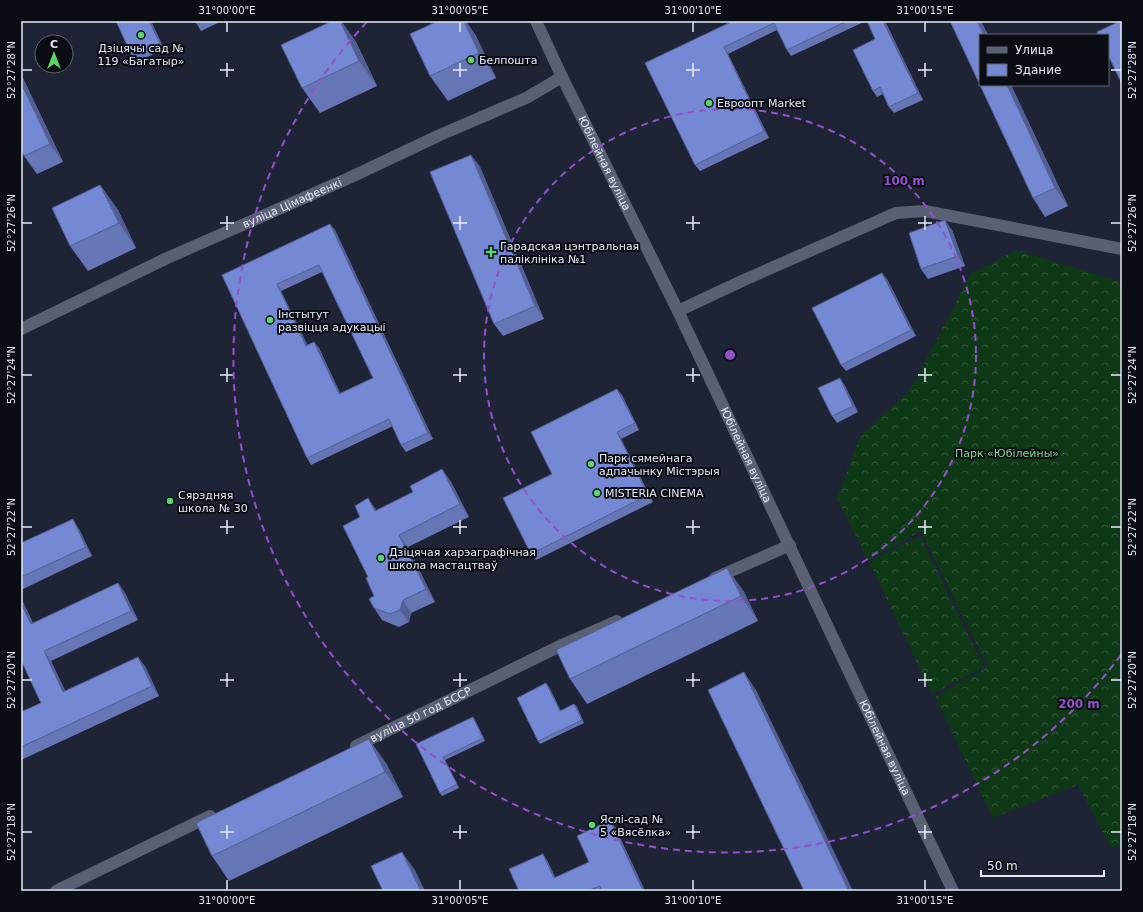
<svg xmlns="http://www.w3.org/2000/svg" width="1143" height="912" viewBox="0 0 1143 912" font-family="'DejaVu Sans',sans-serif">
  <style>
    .forest { fill: url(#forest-crowns) }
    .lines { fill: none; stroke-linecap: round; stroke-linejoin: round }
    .street { stroke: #596074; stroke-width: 12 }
    .secondary { stroke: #596074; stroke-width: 12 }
    .wall { fill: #6575b5; fill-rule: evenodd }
    .shaded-wall { fill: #525f94 }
    .building { fill: #7588d3; stroke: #525f94; fill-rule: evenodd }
    .ticks { fill: none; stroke: #e7ebf7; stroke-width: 1.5 }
    .ring { fill: none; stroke: #9152ca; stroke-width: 2; stroke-dasharray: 7 5 }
    .poi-dot { fill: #5bd56e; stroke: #0b0d15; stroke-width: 1.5 }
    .labels { text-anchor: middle; stroke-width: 4; stroke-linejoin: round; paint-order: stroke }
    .poi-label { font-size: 11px; fill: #e7ebf7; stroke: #0b0d15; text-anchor: start }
    .street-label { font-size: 11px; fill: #e7ebf7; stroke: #0b0d15 }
    .park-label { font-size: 11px; fill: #7dd987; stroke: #0b0d15 }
    .centre { fill: #9152ca; stroke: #0b0d15; stroke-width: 2 }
    .ring-label { font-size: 12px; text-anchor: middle; font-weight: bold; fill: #9152ca; stroke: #0b0d15; stroke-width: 4; stroke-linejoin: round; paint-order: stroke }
    .neatline { fill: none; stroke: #e7ebf7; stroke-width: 1.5 }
    .ticks-label { font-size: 10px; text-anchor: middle; fill: #e7ebf7 }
  </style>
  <defs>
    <pattern id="forest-crowns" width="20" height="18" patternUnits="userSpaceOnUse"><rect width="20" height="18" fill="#0f3916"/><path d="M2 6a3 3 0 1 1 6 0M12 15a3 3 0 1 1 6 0" fill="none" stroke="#325639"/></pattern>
  </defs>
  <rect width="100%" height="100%" fill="#1e2335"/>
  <!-- forest -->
  <path class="forest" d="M1016 250 1122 282V845L1111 848 1078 785 993 818 935 697 988 667 921 531 868 560 837 498 861 435 910 390 971 274Z
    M920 536 984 667 932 694 869 562Z"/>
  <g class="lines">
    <!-- street -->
    <g class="street">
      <path d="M678 311 744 280 896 213 925 211 1122 249"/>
      <path id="s1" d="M21 329 165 259 349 178 440 135 526 98 562 77"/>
      <path d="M715 578 790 545"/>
      <path id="s2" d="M356 746 562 645 617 621"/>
      <path d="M56 891 210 816"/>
    </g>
    <!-- secondary -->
    <path class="secondary" id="s3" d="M536 21 562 77 678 311 953 891"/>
  </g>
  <!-- wall -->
  <path class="wall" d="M116 21H151L164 49 137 62 132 56Z
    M195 21H222L201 31Z
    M332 21H341L356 42 377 86 320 113 302 88Z
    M438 21H466L476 36 496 78 448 101 430 76Z
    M733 21H866L791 56 787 50 777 30 728 54 769 138 700 171 695 165 645 63Z
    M885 21 923 100 894 113 889 107 883 94 877 97 873 91 875 39Z
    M950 21H981L988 35H980V85H1011L1068 206 1045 217 1033 198Z
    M21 74 63 162 37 174 24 156Z
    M471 155 480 167 544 319 503 336 494 324Z
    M100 185 118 210 136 248 88 271 70 246Z
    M335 230 433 439 406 452 401 445 393 426 311 465 307 458 222 275ZM322 272 373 378 340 393 319 348 314 342 307 345 281 291Z
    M952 230 965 266 928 279 921 269Z
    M887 279 916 336 846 371 841 365Z
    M844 384 858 412 837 423 832 416Z
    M622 395 639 430 621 439 653 502 536 560 531 554Z
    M442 469 451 482 469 517 408 547 435 602 411 613 409 622 399 627 382 620 374 608 377 510 413 492Z
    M79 529 92 556 21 590V543Z
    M727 568 744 592 758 621 587 704 570 679Z
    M118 583 125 593 138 620 51 661 65 691 145 666 159 696 21 760V712L41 703 21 660V598L33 623Z
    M549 687 561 711 574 704 577 707 584 723 540 744 538 741Z
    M475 720 485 741 445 760 459 788 442 796 440 793 416 744Z
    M386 763 403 797 229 881 212 856Z
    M615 827 645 891H519L547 860 555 878 589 862Z"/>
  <!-- shaded-wall -->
  <path class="shaded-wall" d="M149 21H151L164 49 160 43Z
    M340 21H341L356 42 377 86 359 61Z
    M464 21H466L476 36 496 78 479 53Z
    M883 21H885L923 100 918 93Z
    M977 21H981L988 35H984Z
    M724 47 728 54 769 138 764 131Z
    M21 74 63 162 50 144 21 83Z
    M1007 85H1011L1068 206 1055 188Z
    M471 155 480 167 544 319 535 306Z
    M100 185 118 210 136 248 119 223Z
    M945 220 952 230 965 266 958 256Z
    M330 224 335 230 433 439 428 433Z
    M882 273 887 279 916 336 911 330Z
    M277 284 281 291 311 352 306 346Z
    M314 342 319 348 343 400 339 394Z
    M840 378 844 384 858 412 853 406Z
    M617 389 622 395 639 430 635 423Z
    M617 432 621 439 653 502 648 495Z
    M442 469 451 482 469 517 460 504Z
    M368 498 377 511H375Z
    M73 519 79 529 92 556 86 547Z
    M399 535 408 547 435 602 426 589Z
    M727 568 744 592 758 621 741 596Z
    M118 583 125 593 138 620 131 611Z
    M21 598 38 634 31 624 21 603Z
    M403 600 411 613 409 622 400 610Z
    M44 651 51 661 70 701 63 692Z
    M138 657 145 666 159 696 152 686Z
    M744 672 756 690 853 891H849Z
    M546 683 549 687 562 714 560 711Z
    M574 704 577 707 584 723 582 720Z
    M473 717 475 720 485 741 483 738Z
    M369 739 386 763 403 797 385 772Z
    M610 820 615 827 645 891H643Z
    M402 852 415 870 425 891H421Z
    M543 854 547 860 559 885 554 878Z"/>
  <!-- building -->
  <path class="building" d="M116 21H149L160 43 132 56Z
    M195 21H204L197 24Z
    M332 21H340L359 61 302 88 281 45Z
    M438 21H464L479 53 430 76 410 34Z
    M733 21H847L787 50 774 23 724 47 764 131 695 165 645 63Z
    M867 21H883L918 93 889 107 880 87 873 91 853 50 875 39Z
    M950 21H977L984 35H980V85H1007L1055 188 1033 198Z
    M1120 21H1122V84L1108 55V35H1098L1097 32Z
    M21 83 50 144 24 156 21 149Z
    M471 155 535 306 494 324 430 172Z
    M100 185 119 223 70 246 52 208Z
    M945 220 958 256 921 269 909 233Z
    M330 224 428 433 401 445 389 419 307 458 222 275ZM319 265 373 378 339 394 314 342 306 346 277 284Z
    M882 273 911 330 841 365 812 308Z
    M840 378 853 406 832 416 818 388Z
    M617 389 635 423 617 432 648 495 531 554 503 498 552 474 531 432Z
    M442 469 460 504 399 535 426 589 403 600 400 610 390 614 374 608 369 599 374 596 366 578 368 577 343 526 360 517 355 506 368 498 375 511 413 492 410 486Z
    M73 519 86 547 21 577V543Z
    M727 568 741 596 570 679 556 650Z
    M118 583 131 611 44 651 63 692 138 657 152 686 21 747V712L41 703 21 660V603L31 624Z
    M744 672 849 891H804L708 690Z
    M546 683 560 711 574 704 582 720 538 741 517 698Z
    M473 717 483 738 443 757 457 784 440 793 416 744Z
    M369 739 385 772 212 856 196 823Z
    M610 820 643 891H602L600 886 588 891H519L509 869 543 854 554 878 589 862 577 836Z
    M402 852 421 891H383L371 866Z"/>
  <!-- ticks -->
  <path class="ticks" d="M227 22V32M460 22V32M693 22V32M925 22V32M227 63V77M460 63V77M693 63V77M925 63V77M22 70H32M220 70H234M453 70H467M686 70H700M918 70H932M1111 70H1121M227 216V230M460 216V230M693 216V230M925 216V230M22 223H32M220 223H234M453 223H467M686 223H700M918 223H932M1111 223H1121M227 368V382M460 368V382M693 368V382M925 368V382M22 375H32M220 375H234M453 375H467M686 375H700M918 375H932M1111 375H1121M227 520V534M460 520V534M693 520V534M925 520V534M22 527H32M220 527H234M453 527H467M686 527H700M918 527H932M1111 527H1121M227 673V687M460 673V687M693 673V687M925 673V687M22 680H32M220 680H234M453 680H467M686 680H700M918 680H932M1111 680H1121M227 825V839M460 825V839M693 825V839M925 825V839M22 832H32M220 832H234M453 832H467M686 832H700M918 832H932M1111 832H1121M227 880V890M460 880V890M693 880V890M925 880V890"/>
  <!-- distance rings -->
  <g class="ring">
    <circle cx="730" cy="355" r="246"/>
    <path d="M1121 655A493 493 0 1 1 367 22"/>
  </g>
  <!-- markers -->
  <g class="poi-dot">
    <circle cx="141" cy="35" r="4"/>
    <circle cx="471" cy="60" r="4"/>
    <circle cx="709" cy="103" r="4"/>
    <path d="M489 246h4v4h4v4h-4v4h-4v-4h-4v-4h4z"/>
    <circle cx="270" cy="320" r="4"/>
    <circle cx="591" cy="464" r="4"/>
    <circle cx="597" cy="493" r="4"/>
    <circle cx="170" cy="501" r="4"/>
    <circle cx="381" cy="558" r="4"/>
    <circle cx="592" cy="825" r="4"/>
  </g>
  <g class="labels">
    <!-- poi labels -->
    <g class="poi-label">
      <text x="141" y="52" text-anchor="middle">Дзіцячы сад №<tspan x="141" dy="13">119 «Багатыр»</tspan></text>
      <text x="479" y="64">Белпошта</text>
      <text x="717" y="107">Евроопт Market</text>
      <text x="500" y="250">Гарадская цэнтральная<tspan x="500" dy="13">паліклініка №1</tspan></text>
      <text x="278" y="318">Інстытут<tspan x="278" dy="13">развіцця адукацыі</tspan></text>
      <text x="599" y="462">Парк сямейнага<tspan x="599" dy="13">адпачынку Містэрыя</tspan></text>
      <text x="605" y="497">MISTERIA CINEMA</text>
      <text x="178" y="499">Сярэдняя<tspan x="178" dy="13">школа № 30</tspan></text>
      <text x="389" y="556">Дзіцячая харэаграфічная<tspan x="389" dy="13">школа мастацтваў</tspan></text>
      <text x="600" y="823">Яслі-сад №<tspan x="600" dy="13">5 «Вясёлка»</tspan></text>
    </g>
    <!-- street labels -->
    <g class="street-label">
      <text dy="4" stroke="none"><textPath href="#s3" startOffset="158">Юбілейная вуліца</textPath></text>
      <text dy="4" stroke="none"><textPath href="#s1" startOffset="299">вуліца Цімафеенкі</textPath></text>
      <text dy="4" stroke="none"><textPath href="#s3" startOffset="482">Юбілейная вуліца</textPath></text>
      <text dy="4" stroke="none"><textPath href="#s2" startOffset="72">вуліца 50 год БССР</textPath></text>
      <text dy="4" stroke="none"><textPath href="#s3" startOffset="806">Юбілейная вуліца</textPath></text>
    </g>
    <!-- park labels -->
    <g class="park-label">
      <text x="1007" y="457">Парк «Юбілейны»</text>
    </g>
  </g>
  <circle cx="730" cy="355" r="6" class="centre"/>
  <g class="ring-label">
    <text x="904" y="185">100 m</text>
    <text x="1079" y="708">200 m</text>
  </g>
  <!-- border -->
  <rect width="1143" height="912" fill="none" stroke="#0b0d15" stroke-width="44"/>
  <!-- legend -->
  <rect x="979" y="34" width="130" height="52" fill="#0b0d15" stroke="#63666f"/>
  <rect x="987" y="47" width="20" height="6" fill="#596074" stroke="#63666f"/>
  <text x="1015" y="54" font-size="12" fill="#e7ebf7">Улица</text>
  <rect x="987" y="64" width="20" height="12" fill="#7588d3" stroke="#63666f"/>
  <text x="1015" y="74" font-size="12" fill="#e7ebf7">Здание</text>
  <!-- north arrow -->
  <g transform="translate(54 54)"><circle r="19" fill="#0b0d15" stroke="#63666f"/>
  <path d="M0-3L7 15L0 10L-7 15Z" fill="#5bd56e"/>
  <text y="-6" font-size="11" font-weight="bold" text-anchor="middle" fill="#e7ebf7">С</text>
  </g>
  <!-- scale -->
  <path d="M981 870v6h123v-6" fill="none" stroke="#e7ebf7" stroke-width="2"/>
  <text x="987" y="870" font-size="12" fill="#e7ebf7" stroke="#0b0d15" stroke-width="3" paint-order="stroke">50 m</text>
  <rect x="22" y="22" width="1099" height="868" class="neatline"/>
  <g class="ticks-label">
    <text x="227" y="14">31°00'00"E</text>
    <text x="460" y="14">31°00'05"E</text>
    <text x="693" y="14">31°00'10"E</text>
    <text x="925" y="14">31°00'15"E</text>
    <text transform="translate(11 70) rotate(-90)" y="4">52°27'28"N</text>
    <text transform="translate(1132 70) rotate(-90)" y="4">52°27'28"N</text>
    <text transform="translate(11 223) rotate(-90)" y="4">52°27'26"N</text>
    <text transform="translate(1132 223) rotate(-90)" y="4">52°27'26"N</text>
    <text transform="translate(11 375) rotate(-90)" y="4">52°27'24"N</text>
    <text transform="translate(1132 375) rotate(-90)" y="4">52°27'24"N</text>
    <text transform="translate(11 527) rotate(-90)" y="4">52°27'22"N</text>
    <text transform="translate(1132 527) rotate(-90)" y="4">52°27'22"N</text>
    <text transform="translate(11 680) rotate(-90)" y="4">52°27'20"N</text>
    <text transform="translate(1132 680) rotate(-90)" y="4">52°27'20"N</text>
    <text transform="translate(11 832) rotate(-90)" y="4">52°27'18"N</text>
    <text transform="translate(1132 832) rotate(-90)" y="4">52°27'18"N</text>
    <text x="227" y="904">31°00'00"E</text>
    <text x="460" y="904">31°00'05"E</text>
    <text x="693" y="904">31°00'10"E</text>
    <text x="925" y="904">31°00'15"E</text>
  </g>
</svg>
